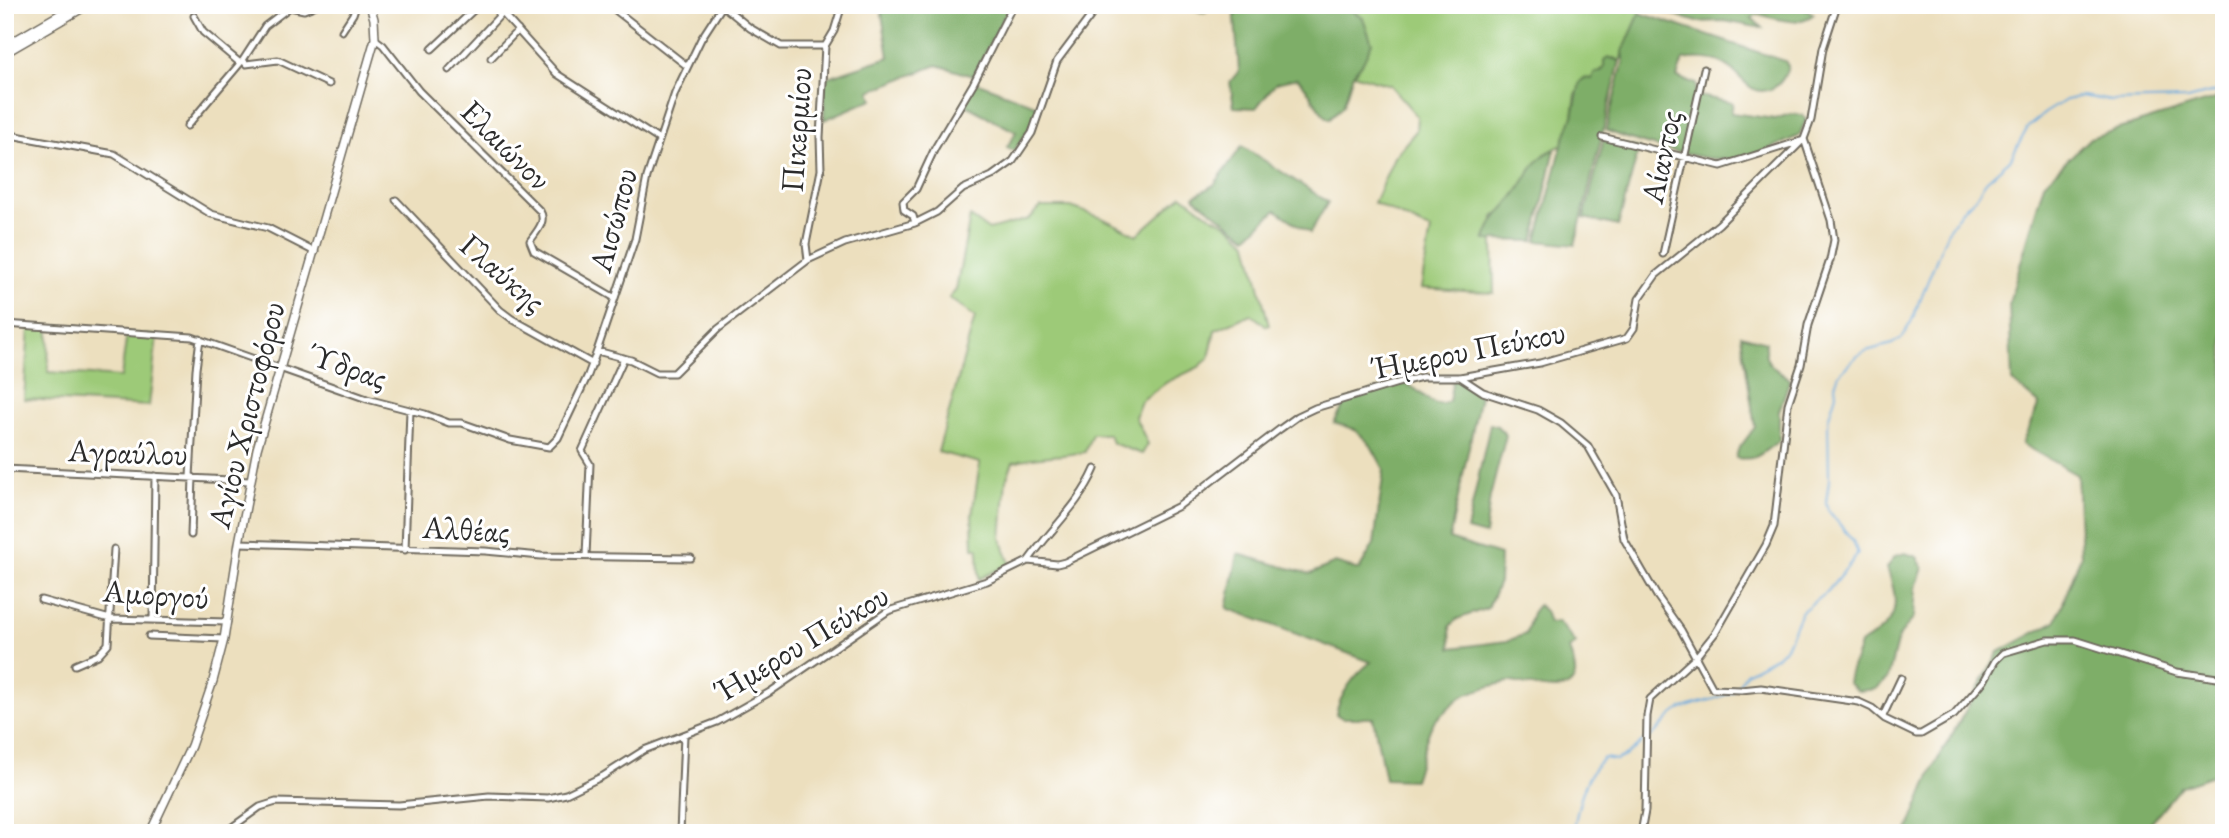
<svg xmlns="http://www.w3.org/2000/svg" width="2229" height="838" viewBox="0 0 2229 838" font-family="'EB Garamond',serif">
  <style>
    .green { fill: #9dca78; stroke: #647a52; stroke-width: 2 }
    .forest { fill: #7eae68; stroke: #546c4a; stroke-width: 2 }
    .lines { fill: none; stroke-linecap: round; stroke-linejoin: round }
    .stream { stroke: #69a9dc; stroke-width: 2 }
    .minor-casing { stroke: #6f6a5e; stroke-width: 9 }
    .major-casing { stroke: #6f6a5e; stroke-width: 10 }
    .minor { stroke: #fff; stroke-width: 5 }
    .major { stroke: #fff; stroke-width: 7 }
    .labels { text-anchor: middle; stroke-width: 6; stroke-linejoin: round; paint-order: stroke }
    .street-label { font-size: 32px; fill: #2b2b2b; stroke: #fff }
  </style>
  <rect width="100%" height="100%" fill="#fff"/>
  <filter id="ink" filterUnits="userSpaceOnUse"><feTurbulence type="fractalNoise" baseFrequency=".0143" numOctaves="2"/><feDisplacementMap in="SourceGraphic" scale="14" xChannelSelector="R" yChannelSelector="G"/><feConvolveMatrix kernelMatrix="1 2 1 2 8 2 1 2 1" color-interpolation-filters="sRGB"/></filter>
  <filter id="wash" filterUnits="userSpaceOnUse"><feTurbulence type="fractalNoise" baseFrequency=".00686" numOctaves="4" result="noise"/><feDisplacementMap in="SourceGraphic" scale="28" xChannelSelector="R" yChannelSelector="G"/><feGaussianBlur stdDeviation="1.57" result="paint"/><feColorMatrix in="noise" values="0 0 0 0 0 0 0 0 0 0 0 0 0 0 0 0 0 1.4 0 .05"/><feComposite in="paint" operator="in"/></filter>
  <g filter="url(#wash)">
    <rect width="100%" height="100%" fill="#ecdfbe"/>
    <!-- green -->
    <path class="green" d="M1348 5H1641L1640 13 1620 61 1614 58 1576 94 1573 116 1562 145 1545 154 1505 208 1494 217 1485 239 1493 240 1494 293 1421 288 1431 230 1374 203 1394 157 1416 131 1417 116 1390 85 1353 74 1363 62V18L1349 9Z
      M1182 195 1206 213 1230 226 1248 243 1269 325 1266 326 1251 314 1215 330 1209 358 1199 367 1167 382 1141 401 1135 417 1148 444 1142 454 1112 443 1109 434H1092L1085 452C1060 457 1037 455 1013 462L1006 480 1001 538 1010 564 979 579 978 548H973L972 515 980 463 938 452 975 317 949 298 956 290 970 217 989 230 1029 219 1041 207H1071L1102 218 1137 235Z
      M29 327 49 328 48 372 121 377 127 333 157 336 149 406 24 399Z"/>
    <!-- forest -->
    <path class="forest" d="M883 5H1010L973 76 937 65 870 91 873 99 824 120 825 78 889 57 882 15Z
      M1184 5H1348L1349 9 1363 18 1372 43 1363 62 1353 74 1343 106 1329 119C1314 108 1312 90 1297 78L1276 83 1256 108 1234 107 1230 82 1239 71 1234 7H1210L1204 13Z
      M1642 5H1799L1814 14C1797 28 1776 18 1757 14L1752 18 1762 28 1724 21 1697 22Z
      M1640 13 1785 61 1788 66C1785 76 1782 83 1773 88 1749 101 1740 70 1722 63 1711 58 1694 58 1683 60L1677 77 1696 84 1695 95 1733 103 1731 113 1775 119 1790 114 1802 115 1806 120 1799 136C1779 144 1755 157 1733 159 1705 162 1633 142 1606 130L1624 59 1623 51Z
      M1608 57 1620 61 1575 245 1537 241 1562 145 1573 116 1580 82 1584 78 1592 79 1594 73 1601 72 1604 68V60Z
      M976 82 1038 106 1033 123 1014 151 1007 147 1016 132 964 104Z
      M2224 96V771L2181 786 2142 833H1907L1933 768 1999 652 2056 621 2081 555 2077 475 2022 444 2039 404 2012 381 2009 303 2044 183 2090 138Z
      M1604 139 1639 148 1618 226 1584 218Z
      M1242 146 1328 202 1310 233 1276 210 1247 237 1195 198 1194 196 1214 185Z
      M1555 149 1534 241 1485 240C1490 219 1507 207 1519 190 1525 181 1530 170 1537 162 1542 155 1548 153 1555 149Z
      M1741 335 1766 342C1761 362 1775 369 1790 379L1779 411V441C1761 452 1760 461 1736 458L1738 450 1755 427Z
      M1453 379H1460L1480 396 1449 539 1500 555 1499 582 1488 608 1457 619 1450 626 1451 648 1507 641 1526 634 1532 613 1538 605 1545 611 1549 623 1558 622 1576 643 1569 649C1571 656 1576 667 1575 675 1570 701 1526 683 1511 682 1504 681 1467 693 1461 697 1457 700 1435 720 1433 723 1425 737 1420 764 1414 780L1385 779 1373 718H1342L1336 714C1340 694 1355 674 1371 662L1227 608 1238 554 1310 574 1335 563 1359 570 1374 544 1384 469 1370 444 1354 429 1334 423 1347 400C1360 396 1389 384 1401 384 1422 384 1429 414 1449 401Z
      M1490 424 1497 426 1506 435 1490 497 1485 535 1467 530Z
      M1905 553 1917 557 1923 568 1916 587 1914 617 1898 638 1888 678 1876 689 1858 691 1848 683C1849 669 1857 658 1860 644 1897 623 1902 609 1887 568L1895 556Z"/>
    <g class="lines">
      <!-- stream -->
      <path class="stream" d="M1737 687 1746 673 1777 656 1786 647 1801 612 1828 591 1858 554 1853 541 1828 510 1826 503 1829 480 1828 420 1836 394 1835 385 1839 374 1857 356 1866 351 1892 344 1902 338 1912 320 1949 228 1961 212 1975 198 1986 181 2010 160 2028 127 2045 113 2066 100 2082 96 2111 101 2188 99 2218 91 2224 86
        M1648 738C1661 731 1666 718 1678 711 1695 701 1716 702 1733 691
        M5 811 15 833
        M1573 833C1578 808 1583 775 1604 758L1616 760 1627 755 1644 741"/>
    </g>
  </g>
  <g filter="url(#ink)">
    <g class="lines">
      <!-- minor casing -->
      <g class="minor-casing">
        <path id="minor" d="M189 5 195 7 199 5
          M495 5 557 74 658 139
          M609 5 687 66
          M722 5 750 28 781 46H825
          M194 16 203 32 240 63
          M342 31 353 14 356 5
          M375 39 383 45 419 91 540 211C547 222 536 232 530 241L534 251 615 298
          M432 49 479 5
          M491 58 518 30
          M243 60 246 64 278 60 329 84
          M449 70 502 13
          M187 126 243 60 265 26 290 7 304 10 316 5
          M5 134 114 154 211 214 268 228 315 252
          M1602 137 1721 166 1801 141
          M396 200 500 310 512 319 593 364
          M915 223 937 212 963 189 992 176 1013 161 1032 133 1057 61 1099 5
          M1663 254 1704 69
          M808 260 806 244 821 170 820 137 825 46 834 31 842 5
          M5 324 192 337 367 399 425 414 449 423H462L510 440 549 447 558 438 588 375 597 351 635 239 647 177 675 93 701 39 723 5
          M597 351 631 360 657 373H674L718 329 808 260 845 243 915 223 913 216 904 210 903 202 916 189 935 148 973 84 1013 5
          M1460 377 1483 392 1538 410 1561 423 1588 446 1616 495 1624 539 1657 596 1681 630 1713 689 1741 690 1761 688 1859 702 1872 708 1885 719 1916 734H1921L1954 715 1984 681 1995 661 2003 653 2047 640H2075L2177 672 2224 679
          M5 469 250 481
          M190 477 196 369 200 339
          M191 535 193 477
          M239 543 485 551 541 556 691 558
          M405 550 410 410
          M586 556 590 464 582 451 624 358
          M1028 561C1050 530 1080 504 1095 469
          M41 600 110 619 227 622
          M153 620 155 476
          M149 636 224 639
          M75 665 98 655 108 644 114 549
          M1883 716 1901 678
          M224 833 260 807 276 802 399 805 489 796 548 798 566 794 603 776 644 750 717 722 770 692 888 611 987 581 1028 561 1057 564 1065 562 1179 506 1280 429 1298 416 1315 408 1401 382 1422 377H1460L1540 363 1627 338 1634 328 1639 299 1656 275 1719 224 1804 139 1811 120 1823 48 1837 5
          M680 833 684 735
          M1641 833 1645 811 1647 716 1650 699 1695 658 1716 632 1766 545 1774 526 1788 404 1801 365 1808 325 1830 260 1834 240 1831 220 1804 139"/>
      </g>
      <!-- major casing -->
      <g class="major-casing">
        <path id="major" d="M5 46 76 5
          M5 53 88 5
          M150 833 191 746 213 681 224 639 239 543 257 449 375 39 374 19 370 5"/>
      </g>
      <!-- minor -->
      <use href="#minor" class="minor"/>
      <!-- major -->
      <use href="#major" class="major"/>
    </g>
  </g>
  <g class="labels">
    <!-- street labels -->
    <g class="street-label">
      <text transform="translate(796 130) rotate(-86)" y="11">Πικερμίου</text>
      <text transform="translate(506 145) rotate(45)" y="11">Ελαιώνον</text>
      <text transform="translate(1661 157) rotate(-78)" y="11">Αίαντος</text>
      <text transform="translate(613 220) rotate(-75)" y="11">Αισώπου</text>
      <text transform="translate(503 273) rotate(41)" y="11">Γλαύκης</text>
      <text transform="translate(1468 350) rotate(-11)" y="11">Ήμερου Πεύκου</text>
      <text transform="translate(348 366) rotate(19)" y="11">Ύδρας</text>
      <text transform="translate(246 415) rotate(-76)" y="11">Αγίου Χριστοφόρου</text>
      <text transform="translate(128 452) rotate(2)" y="11">Αγραύλου</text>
      <text transform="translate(466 529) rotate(3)" y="11">Αλθέας</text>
      <text transform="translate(156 594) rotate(4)" y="11">Αμοργού</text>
      <text transform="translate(801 643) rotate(-31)" y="11">Ήμερου Πεύκου</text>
    </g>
  </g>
  <!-- margin -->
  <rect width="2229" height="838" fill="none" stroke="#fff" stroke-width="28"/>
</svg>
